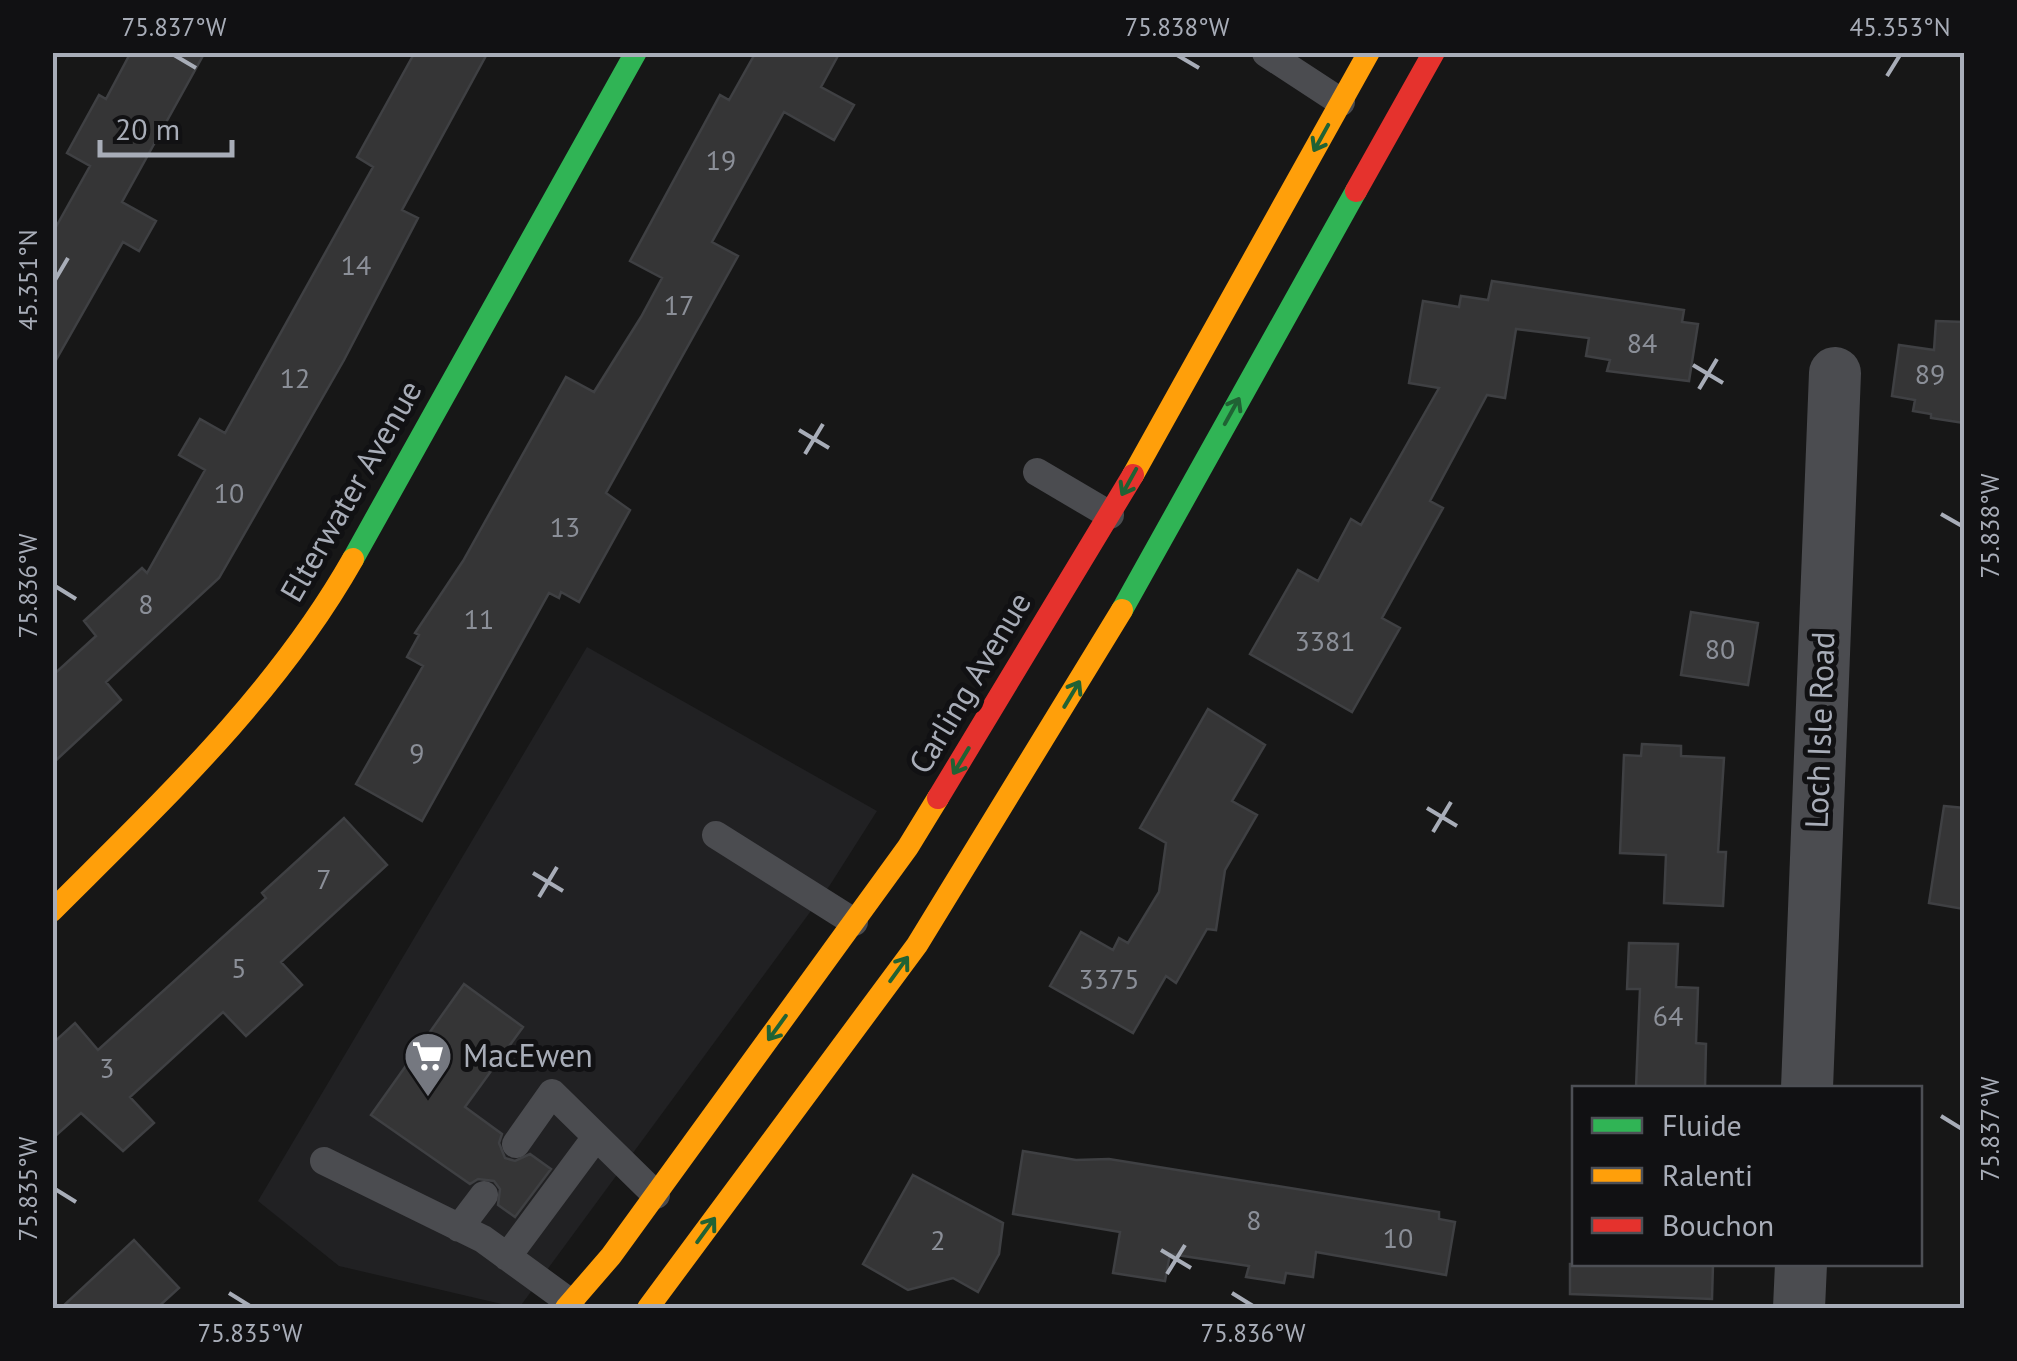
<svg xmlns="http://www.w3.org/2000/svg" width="2017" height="1361" viewBox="0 0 2017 1361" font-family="'PT Sans',sans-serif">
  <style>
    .built { fill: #212123 }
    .building { fill: #353536; stroke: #3f4043; stroke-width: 2.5 }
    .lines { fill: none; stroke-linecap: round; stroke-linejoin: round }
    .lane { stroke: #4b4c50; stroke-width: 28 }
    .street { stroke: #4b4c50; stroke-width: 52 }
    .fast { stroke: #30b455; stroke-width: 22 }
    .slow { stroke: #ff9f0a; stroke-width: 22 }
    .jam { stroke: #e5322d; stroke-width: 22 }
    .oneway { stroke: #206234 }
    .ticks { fill: none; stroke: #a8adb8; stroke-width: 4 }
    .labels { text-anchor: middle; stroke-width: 10; stroke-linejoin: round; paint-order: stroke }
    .number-label { font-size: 28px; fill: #8b8f98 }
    .street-label { font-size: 32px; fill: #a8adb8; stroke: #111113 }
    .poi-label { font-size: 32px; fill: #a8adb8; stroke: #111113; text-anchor: start }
    .neatline { fill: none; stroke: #a8adb8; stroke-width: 4 }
    .ticks-label { font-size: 25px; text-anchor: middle; fill: #a8adb8 }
  </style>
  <rect width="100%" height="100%" fill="#171717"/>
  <!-- built -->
  <path class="built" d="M587 647 877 811 830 885 519 1308 339 1266 258 1201Z"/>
  <!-- building -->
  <path class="building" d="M131 52H205L122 202 156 221 139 251 123 242 52 367V234L90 166 67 153 99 95 106 99Z
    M415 52H488L402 210 418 218 344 360 219 578 106 682 121 700 52 764V676L96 636 84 621 142 568 147 573 205 470 179 455 200 419 225 433 373 167 357 157Z
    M756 52H840L821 87 854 105 834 140 784 112 712 242 738 256 606 493 630 510 579 602 561 592 559 598 549 593 422 821 356 784 423 666 407 657 419 635 415 633 463 561 566 377 594 392 641 317 662 278 630 261 720 95 729 100Z
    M1492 281 1684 310 1682 322 1698 324 1689 381 1607 371 1610 360 1586 356 1589 338 1516 329 1505 398 1487 395 1430 501 1443 508 1382 618 1400 628 1352 712 1250 654 1298 570 1318 581 1351 519 1361 525 1439 388 1409 383 1423 301 1459 307 1461 296 1488 300Z
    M1936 321 1964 322V423L1931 418V414L1913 411 1915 400 1892 396 1899 345 1934 350Z
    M1691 612 1758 623 1748 685 1681 675Z
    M1208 709 1265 745 1232 801 1257 815 1225 870 1216 930 1207 929 1176 983 1166 976 1133 1033 1050 986 1081 932 1113 950 1119 938 1128 943 1159 892 1166 843 1140 828Z
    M1642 744 1681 746V756L1724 758 1718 852H1726L1723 906 1664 903 1666 855 1620 853 1624 755 1641 756Z
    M1944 806 1964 808V909L1929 903Z
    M344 818 387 865 281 962 302 985 246 1036 223 1012 130 1097 154 1123 123 1151 81 1113 52 1139V1044L75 1023 98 1050 266 898 262 893Z
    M1629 943 1678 944 1676 987 1698 988 1696 1043 1706 1044 1705 1088H1636L1640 989H1627Z
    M464 984 523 1027 465 1107 502 1134 499 1143 505 1158 515 1161 530 1154 551 1169 515 1217 498 1205 500 1189 494 1181 478 1179 470 1184 371 1115Z
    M1023 1151 1076 1160 1109 1159 1439 1212V1219L1455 1222 1446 1275 1316 1252 1313 1277 1286 1273 1284 1283 1246 1277 1249 1266 1170 1254 1165 1281 1113 1273 1120 1232 1013 1214Z
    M913 1175 1003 1223 999 1254 978 1292 953 1278 908 1290 863 1264Z
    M134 1240 179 1288 157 1308H61Z
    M1570 1264H1713L1712 1299 1570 1294Z"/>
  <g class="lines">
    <!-- lane -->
    <path class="lane" d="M1266 53 1341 102
      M1037 472 1110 515
      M716 835 854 922
      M516 1144 552 1093 656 1195
      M324 1161 483 1239 571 1303
      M459 1228 484 1195
      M507 1257 596 1137"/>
    <!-- street -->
    <path class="street" d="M1807 1088 1835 373
      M1799 1308 1801 1264"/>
    <!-- fast -->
    <path class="fast" d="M353 559 636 52
      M1122 610 1356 191"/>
    <!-- slow -->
    <path class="slow" d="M1133 475 1369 52
      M52 911C161 802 276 695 353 559
      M566 1308 611 1256 908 847 938 798
      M648 1308 917 945 1122 610"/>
    <!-- jam -->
    <path class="jam" d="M1356 191 1434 52
      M938 798 1133 475"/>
  </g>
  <!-- one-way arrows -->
  <defs><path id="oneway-shaft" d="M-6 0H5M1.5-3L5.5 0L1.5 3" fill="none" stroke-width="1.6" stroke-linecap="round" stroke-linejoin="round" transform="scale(2.5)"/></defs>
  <g class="oneway">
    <use href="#oneway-shaft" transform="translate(1321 138) rotate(119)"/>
    <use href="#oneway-shaft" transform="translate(1232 411) rotate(-61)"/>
    <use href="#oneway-shaft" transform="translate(1129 482) rotate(119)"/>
    <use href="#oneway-shaft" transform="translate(1072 694) rotate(-59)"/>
    <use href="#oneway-shaft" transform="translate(961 761) rotate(121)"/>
    <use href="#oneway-shaft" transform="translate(899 969) rotate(-54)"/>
    <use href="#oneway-shaft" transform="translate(777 1028) rotate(126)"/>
    <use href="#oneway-shaft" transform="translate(706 1230) rotate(-54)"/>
  </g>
  <!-- ticks -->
  <path class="ticks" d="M174 55 196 68M1177 55 1199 68M1887 76 1900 55M55 280 68 258M1693 365 1723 383M1699 389 1717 359M799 430 829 448M805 454 823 424M1941 514 1962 526M55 586 76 599M1427 808 1457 826M1433 832 1451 802M533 873 563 891M539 897 557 867M1941 1116 1962 1129M55 1189 76 1202M1161 1250 1191 1268M1167 1274 1185 1245M229 1293 250 1306M1232 1293 1253 1306"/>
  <!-- icons -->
  <defs>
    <g id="supermarket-pin" transform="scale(2.5)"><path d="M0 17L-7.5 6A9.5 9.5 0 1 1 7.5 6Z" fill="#757880" stroke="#111113"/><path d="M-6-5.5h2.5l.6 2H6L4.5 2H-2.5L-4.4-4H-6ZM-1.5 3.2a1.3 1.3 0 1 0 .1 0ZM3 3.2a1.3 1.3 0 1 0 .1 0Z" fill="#fff"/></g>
  </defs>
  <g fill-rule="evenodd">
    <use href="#supermarket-pin" x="428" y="1056"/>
  </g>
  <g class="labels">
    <!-- number labels -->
    <g class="number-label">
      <text x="721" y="170">19</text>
      <text x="356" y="275">14</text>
      <text x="679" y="315">17</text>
      <text x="1642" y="353">84</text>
      <text x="1930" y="384">89</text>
      <text x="295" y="388">12</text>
      <text x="229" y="503">10</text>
      <text x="565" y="537">13</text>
      <text x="146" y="614">8</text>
      <text x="479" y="629">11</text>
      <text x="1325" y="651">3381</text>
      <text x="1720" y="659">80</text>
      <text x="417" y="763">9</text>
      <text x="324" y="889">7</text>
      <text x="239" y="978">5</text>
      <text x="1109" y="989">3375</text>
      <text x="1668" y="1026">64</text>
      <text x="107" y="1078">3</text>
      <text x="1254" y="1230">8</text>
      <text x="1398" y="1248">10</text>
      <text x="938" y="1250">2</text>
    </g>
    <!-- street labels -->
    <g class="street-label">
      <text transform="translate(351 491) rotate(-60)" y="11">Elterwater Avenue</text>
      <text transform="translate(970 683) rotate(-59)" y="11">Carling Avenue</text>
      <text transform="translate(1820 730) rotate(-88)" y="11">Loch Isle Road</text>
    </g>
    <!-- poi labels -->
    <g class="poi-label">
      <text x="463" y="1067">MacEwen</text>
    </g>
  </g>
  <!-- border -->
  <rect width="2017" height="1361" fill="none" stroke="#111113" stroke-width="110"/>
  <!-- legend -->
  <rect x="1572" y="1086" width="350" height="180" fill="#111113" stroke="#4d4f55" stroke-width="2.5"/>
  <rect x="1592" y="1118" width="50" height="15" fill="#30b455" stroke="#4d4f55" stroke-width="2.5"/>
  <text x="1662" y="1136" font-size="30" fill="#a8adb8">Fluide</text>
  <rect x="1592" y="1168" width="50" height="15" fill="#ff9f0a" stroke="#4d4f55" stroke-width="2.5"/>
  <text x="1662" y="1186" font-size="30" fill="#a8adb8">Ralenti</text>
  <rect x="1592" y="1218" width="50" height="15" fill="#e5322d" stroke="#4d4f55" stroke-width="2.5"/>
  <text x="1662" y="1236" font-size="30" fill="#a8adb8">Bouchon</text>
  <!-- scale -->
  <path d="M100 140v15h132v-15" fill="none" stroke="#a8adb8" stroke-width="5"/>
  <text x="115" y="140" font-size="30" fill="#a8adb8" stroke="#111113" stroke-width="8" paint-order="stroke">20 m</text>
  <rect x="55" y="55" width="1907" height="1251" class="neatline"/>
  <g class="ticks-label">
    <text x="174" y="36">75.837°W</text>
    <text x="1177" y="36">75.838°W</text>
    <text x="1900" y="36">45.353°N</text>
    <text transform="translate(28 280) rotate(-90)" y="9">45.351°N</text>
    <text transform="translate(1990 526) rotate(-90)" y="9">75.838°W</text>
    <text transform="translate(28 586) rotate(-90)" y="9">75.836°W</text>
    <text transform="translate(1990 1129) rotate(-90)" y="9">75.837°W</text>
    <text transform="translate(28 1189) rotate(-90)" y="9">75.835°W</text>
    <text x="250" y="1342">75.835°W</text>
    <text x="1253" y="1342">75.836°W</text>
  </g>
</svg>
